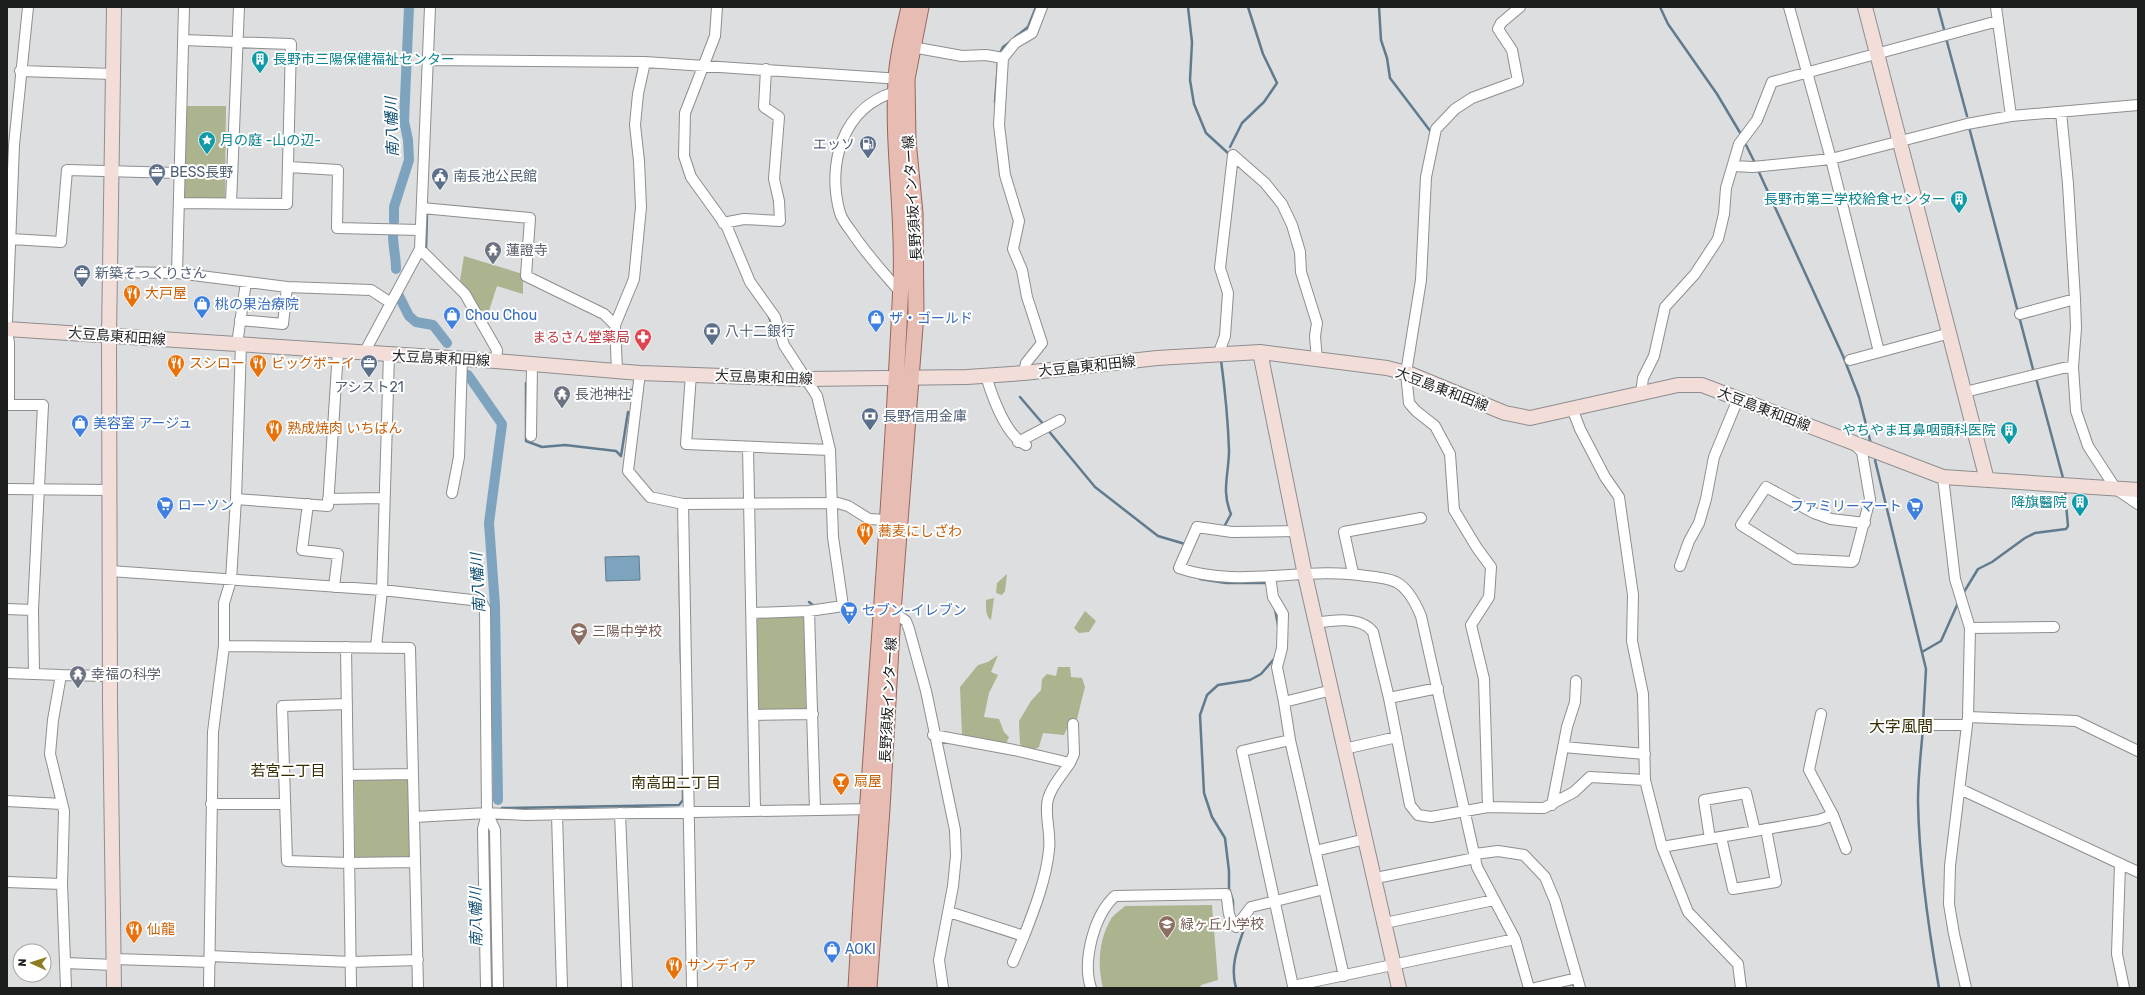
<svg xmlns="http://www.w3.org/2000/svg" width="2145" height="995" viewBox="0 0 2145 995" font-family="Rubik,'Noto Sans JP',sans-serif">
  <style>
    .green { fill: #acb48f }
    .water { fill: #7ea3be; stroke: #617b8e }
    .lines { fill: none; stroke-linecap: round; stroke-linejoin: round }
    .stream { stroke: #617b8e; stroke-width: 2.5 }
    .canal { stroke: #7ea3be; stroke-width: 10 }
    .street-casing { stroke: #8d8e8f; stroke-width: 12 }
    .secondary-casing { stroke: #8d8e8f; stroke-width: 16 }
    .primary-casing { stroke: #96675d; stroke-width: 17 }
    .street { stroke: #fff; stroke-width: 10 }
    .secondary { stroke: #f3ddd9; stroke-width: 14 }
    .primary { stroke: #e7bcb2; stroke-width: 15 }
    .labels { text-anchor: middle; stroke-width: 4; stroke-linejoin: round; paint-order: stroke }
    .culture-label { font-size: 14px; fill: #0d838f; stroke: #fff; text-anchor: end }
    .service-label { font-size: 14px; fill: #4e5e75; stroke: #fff; text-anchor: start }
    .street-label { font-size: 14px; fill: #1c1d1d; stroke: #fff }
    .worship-label { font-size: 14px; fill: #5b616d; stroke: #fff; text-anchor: start }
    .food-label { font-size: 14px; fill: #c56008; stroke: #fff; text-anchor: start }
    .shop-label { font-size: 14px; fill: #366cbe; stroke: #fff; text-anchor: start }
    .health-label { font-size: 14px; fill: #be3a42; stroke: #fff; text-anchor: end }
    .education-label { font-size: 14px; fill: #785e54; stroke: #fff; text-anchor: start }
    .water-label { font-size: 15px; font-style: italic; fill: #0d4d72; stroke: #fff }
    .neighbourhood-label { font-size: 15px; fill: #342c00; stroke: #fff }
    .quarter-label { font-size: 16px; fill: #342c00; stroke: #fff }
  </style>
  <rect width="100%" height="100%" fill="#dddee0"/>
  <!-- green -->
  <path class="green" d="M187 106H226L225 199 184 198Z
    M464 256 523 274V294L497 286 487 317 484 316 460 280Z
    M1007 574 1005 591 1002 595 996 593 997 583Z
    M994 598 991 620C985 616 986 607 986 600Z
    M1085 611 1096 621 1089 632 1079 633 1074 628Z
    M802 616 804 618 806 712H761L756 709 755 621 760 617Z
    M998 655 991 672 998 675 989 693 984 717 999 719 1004 732 1009 737 1004 748 962 735 960 687 978 665 988 662Z
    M1058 667H1070L1071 677 1082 678 1085 687 1077 719 1068 726 1064 735 1043 733 1039 747 1028 753 1020 744 1019 721 1031 701 1041 690 1042 679 1047 674 1056 676Z
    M354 777H410L411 857H355Z
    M1212 905 1218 980 1201 985 1200 988H1103C1097 965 1099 939 1111 919 1114 914 1121 910 1125 906Z"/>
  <!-- water -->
  <path class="water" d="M639 556 640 580 606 581 605 557Z"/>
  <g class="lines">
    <!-- stream -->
    <path class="stream" d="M1188 7 1192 42 1190 80 1194 104 1206 133 1229 154
      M1379 7 1381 40 1387 58 1390 78 1431 132 1430 135
      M1660 7 1668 24 1717 94 1742 136
      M1938 7 1945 33
      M1015 37 1028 27 1036 7
      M1946 38 1967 116
      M1000 53 1003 47 1010 42
      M995 102 998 63
      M1969 127 2034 373
      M1744 141 1755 163
      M1230 147 1242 123 1264 102 1277 83 1263 54 1248 7
      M1758 170 1843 356 1859 397 1871 444
      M426 250 427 214
      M768 314 776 336
      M1221 360C1225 390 1228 420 1229 450 1229 474 1221 491 1231 514L1225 525
      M2036 378 2063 478
      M526 383V441L542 447 565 445 616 451 621 456
      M1020 397 1044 425
      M629 401 631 390
      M1047 429 1095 487 1158 536 1185 544
      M621 456 628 412
      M1875 460 1926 669 1923 723
      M679 534 681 663
      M1200 579 1226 583H1268
      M1964 592 1978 569 1992 562 2025 538 2035 533 2066 529 2068 526 2065 493
      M809 602 814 606
      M1275 609 1278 625
      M1922 652 1941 641 1958 603
      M1923 728C1921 752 1918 777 1918 801 1919 864 1928 926 1939 988
      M502 808 679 805 683 800V756
      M1233 910V901L1229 889V871L1225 838 1212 817 1204 793 1200 715 1207 695 1218 685 1250 680 1261 674 1274 659
      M1236 988C1230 967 1237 949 1244 929"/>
    <!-- canal -->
    <path class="canal" d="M394 221V207L409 160 408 140 404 121 409 7
      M393 235C393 247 396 257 396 269
      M399 296 409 316 416 322 433 325 447 343
      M468 375 502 424 489 523 495 606 498 800
      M490 845 492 988"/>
    <!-- street casing -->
    <g class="street-casing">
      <path id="street" d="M717 7 715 36 685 113 684 156 691 177 727 227 750 282 775 317 784 345 817 396 830 450 833 537 843 606 809 611 752 613
        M1789 7 1831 159 1879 352
        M1996 7 2011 116
        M912 47 962 56 986 55 1003 58 999 125 1005 175 1019 221 1013 249 1022 270 1027 297 1042 343 1026 363 1024 373
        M1003 58 1015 43 1032 33 1042 7
        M427 60 645 62 901 79
        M20 71 113 74
        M895 92C843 107 826 164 840 213 842 219 847 226 851 231 866 254 883 272 901 293
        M2061 112 2068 184 2075 299 2076 328 2073 367 2076 411 2088 446 2116 489 2138 504
        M1233 155 1265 183 1282 204 1292 225 1300 252 1301 272 1317 323 1315 336 1317 361
        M1733 166 1753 167 1831 159 1967 124 2011 116 2138 105
        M289 167 338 170 337 228 420 230
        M179 203 287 204 291 44 183 40
        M231 203 239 7
        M422 208 530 218 526 276 604 314 615 325
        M723 223 744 219 780 221 779 201 774 179 779 117 764 107 766 69
        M11 239 61 242 67 170 179 173
        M420 249 465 294 497 350 496 361
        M110 272 177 273 287 287 371 290 391 303
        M177 273 184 7
        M2020 314 2075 299
        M7 320 14 145 28 7
        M240 320 283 324 287 287
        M7 332 9 343V405
        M237 344 246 282
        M364 353 420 249 430 7
        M1218 355 1225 336 1228 293 1220 268 1233 155
        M1850 360 1950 333
        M617 370 615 325 634 279 641 207 639 161 635 125 638 94 645 62
        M640 373 628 471 650 497 683 504 838 503 848 506 869 519 888 520
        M691 374 686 444 830 450
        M986 376C992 396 1006 436 1026 445
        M1965 392 2063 368 2073 367
        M1641 393 1643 378 1654 356 1665 307 1695 274 1718 239 1724 214 1726 188 1739 144 1757 120 1772 82 1998 21
        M7 405H43L33 610 34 673
        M1572 408 1580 429 1605 477 1619 497 1633 595 1632 641 1643 694 1645 780 1662 847 1688 912 1738 964 1741 988
        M531 436 532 364
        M1018 442 1060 420
        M1854 444 1862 452 1870 499 1854 560 1852 562 1795 559 1741 525 1766 487 1814 513 1831 519 1865 523
        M748 447 755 810
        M1943 477 1955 579 1970 628 1968 717 1950 866 1949 904 1954 934 1966 988
        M7 489 109 490
        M452 493 459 457 462 359
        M236 499 328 506 338 351
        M328 499 383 498
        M308 504 302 550 338 554 334 587
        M683 504 692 988
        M1297 531 1232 532 1197 527 1179 568C1239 589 1304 566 1366 576 1376 577 1387 578 1396 582 1408 588 1416 604 1421 616L1477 867 1515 939 1529 988
        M1680 566 1689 541 1699 523 1706 499 1714 457 1738 399
        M110 571 382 590 481 601 485 609 487 813 483 829 486 988
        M1353 573 1344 532 1421 518
        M1270 576 1273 597 1283 614 1282 648 1277 667 1284 702
        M7 609 33 610
        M809 611 815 810
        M893 612 906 621 909 629 926 691 955 830 956 856 953 886 939 960 943 988
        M1316 623C1333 620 1361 616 1373 632L1389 698 1410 805 1418 815 1431 817 1488 807 1544 808 1574 792 1590 777 1645 780
        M1970 628 2054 627
        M224 646 410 648 418 988
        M346 647 351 988
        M376 647 382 590 389 354
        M7 673 61 675 53 720 50 754 64 811 62 884 66 988
        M61 675 110 676
        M1332 690 1284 702 1290 740 1242 751 1293 986 1515 939
        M1389 698 1438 688
        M347 704 282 706 287 861 349 863 415 862
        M1821 714 1809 770 1833 815
        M753 715 813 714
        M1968 717 2076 721 2138 751
        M1917 725H1967
        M933 735 1014 750 1070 763C1062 775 1047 791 1047 806 1046 821 1051 835 1049 850 1046 879 1035 908 1024 936L949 912
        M1290 740 1344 976
        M1563 747 1645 754
        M1344 749 1397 737
        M1070 763 1074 754 1073 724
        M348 775 413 774
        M1960 789 2138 872
        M7 801 62 804
        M211 804H285
        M1552 805 1567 727 1575 702 1576 681
        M1488 807 1484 679 1471 625 1489 597 1491 567 1477 548 1454 510 1450 454 1435 426 1416 411 1409 403 1406 373 1421 280 1426 177 1436 129 1455 109 1472 98 1518 81 1512 50 1498 29 1501 23 1520 7
        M487 813 495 830 498 988
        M620 813 627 988
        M557 814 562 988
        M414 817 487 813 525 815 872 809
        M1721 837 1733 889 1776 882 1766 829
        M1710 839 1704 800 1746 793 1755 831
        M1662 847 1819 820 1833 815 1846 849
        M1315 851 1366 839
        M1475 854 1498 851 1524 855 1545 877 1555 901 1580 988
        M2120 864 2117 954 2124 988
        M1376 878 1475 858
        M7 882 62 884
        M1385 923 1494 900
        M210 956 351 962 418 960
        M114 959 210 962
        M1013 962 1024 936
        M65 963 114 965
        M209 988 213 732 224 646V603L231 580 236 499 241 344
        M1091 988C1082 961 1094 915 1115 896L1226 894C1230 910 1225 912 1236 927L1251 907 1324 889
        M1535 988 1577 978"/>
    </g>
    <!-- secondary casing -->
    <g class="secondary-casing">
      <path id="secondary" d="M114 7 109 336 110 704 114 988
        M1865 7 1987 480
        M7 329 496 361 640 373 807 379 967 377 1024 373 1157 358 1260 352 1387 368 1410 374 1505 413 1530 418 1678 385H1702L1943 477 2138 490
        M1260 352 1305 575 1399 988"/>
    </g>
    <!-- primary casing -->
    <g class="primary-casing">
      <path id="primary" d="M856 988C869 753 891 518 901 282 904 215 892 147 896 80 897 55 904 31 909 7
        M869 988 882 809 893 612 916 314 915 213 908 140 907 79 921 7"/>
    </g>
    <!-- street -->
    <use href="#street" class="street"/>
    <!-- secondary -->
    <use href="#secondary" class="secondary"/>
    <!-- primary -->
    <use href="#primary" class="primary"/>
  </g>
  <!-- icons -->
  <defs>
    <g id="building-pin" transform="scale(0.9)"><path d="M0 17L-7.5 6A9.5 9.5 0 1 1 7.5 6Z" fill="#0f9aa8" stroke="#fff"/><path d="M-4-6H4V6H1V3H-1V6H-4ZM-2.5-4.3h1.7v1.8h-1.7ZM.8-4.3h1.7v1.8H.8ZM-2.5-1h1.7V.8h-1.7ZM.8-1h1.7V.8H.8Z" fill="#fff"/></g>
    <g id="sight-pin" transform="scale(0.9)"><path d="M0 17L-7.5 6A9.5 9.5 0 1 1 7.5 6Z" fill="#0f9aa8" stroke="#fff"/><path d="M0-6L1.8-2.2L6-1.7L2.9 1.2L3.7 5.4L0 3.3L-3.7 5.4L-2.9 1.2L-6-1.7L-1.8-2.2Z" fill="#fff"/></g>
    <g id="fuel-pin" transform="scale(0.9)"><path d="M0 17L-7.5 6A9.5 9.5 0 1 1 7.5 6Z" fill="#5c6f8a" stroke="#fff"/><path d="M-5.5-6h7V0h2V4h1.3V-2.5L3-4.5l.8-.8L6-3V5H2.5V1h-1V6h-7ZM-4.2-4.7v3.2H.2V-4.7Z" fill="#fff"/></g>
    <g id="office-pin" transform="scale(0.9)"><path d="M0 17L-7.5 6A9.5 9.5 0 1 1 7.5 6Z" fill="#5c6f8a" stroke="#fff"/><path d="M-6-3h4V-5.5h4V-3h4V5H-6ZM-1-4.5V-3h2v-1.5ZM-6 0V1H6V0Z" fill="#fff"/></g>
    <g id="civic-pin" transform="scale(0.9)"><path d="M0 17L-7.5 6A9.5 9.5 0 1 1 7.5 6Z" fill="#5c6f8a" stroke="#fff"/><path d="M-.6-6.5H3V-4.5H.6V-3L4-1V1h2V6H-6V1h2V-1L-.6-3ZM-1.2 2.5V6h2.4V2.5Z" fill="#fff"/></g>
    <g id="temple-pin" transform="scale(0.9)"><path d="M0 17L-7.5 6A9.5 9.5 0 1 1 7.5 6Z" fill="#6b7280" stroke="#fff"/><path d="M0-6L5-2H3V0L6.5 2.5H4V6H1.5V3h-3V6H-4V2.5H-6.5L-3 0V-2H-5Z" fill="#fff"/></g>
    <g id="restaurant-pin" transform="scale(0.9)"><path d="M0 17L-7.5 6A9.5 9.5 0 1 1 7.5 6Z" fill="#e8710a" stroke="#fff"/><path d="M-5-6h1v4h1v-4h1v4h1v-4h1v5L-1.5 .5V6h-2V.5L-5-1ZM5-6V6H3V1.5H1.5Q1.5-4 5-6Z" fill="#fff"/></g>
    <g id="shop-pin" transform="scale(0.9)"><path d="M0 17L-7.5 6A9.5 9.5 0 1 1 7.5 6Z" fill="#3f7fe0" stroke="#fff"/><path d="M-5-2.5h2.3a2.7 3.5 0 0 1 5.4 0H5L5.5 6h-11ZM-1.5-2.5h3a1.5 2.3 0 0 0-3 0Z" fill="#fff"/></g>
    <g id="bank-pin" transform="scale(0.9)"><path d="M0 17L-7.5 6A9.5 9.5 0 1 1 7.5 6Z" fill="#5c6f8a" stroke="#fff"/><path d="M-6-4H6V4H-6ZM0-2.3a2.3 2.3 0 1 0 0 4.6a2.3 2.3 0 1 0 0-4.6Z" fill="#fff"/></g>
    <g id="pharmacy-pin" transform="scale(0.9)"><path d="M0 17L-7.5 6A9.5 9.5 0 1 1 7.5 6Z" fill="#e0444e" stroke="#fff"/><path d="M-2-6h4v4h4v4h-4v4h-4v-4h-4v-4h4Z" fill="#fff"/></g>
    <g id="supermarket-pin" transform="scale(0.9)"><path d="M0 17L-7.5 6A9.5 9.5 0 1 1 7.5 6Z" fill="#3f7fe0" stroke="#fff"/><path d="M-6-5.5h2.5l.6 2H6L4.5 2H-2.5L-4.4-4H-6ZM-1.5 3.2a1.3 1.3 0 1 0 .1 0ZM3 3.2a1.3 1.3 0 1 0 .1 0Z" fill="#fff"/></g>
    <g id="school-pin" transform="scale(0.9)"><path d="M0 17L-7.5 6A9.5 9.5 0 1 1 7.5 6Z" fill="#8d6e63" stroke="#fff"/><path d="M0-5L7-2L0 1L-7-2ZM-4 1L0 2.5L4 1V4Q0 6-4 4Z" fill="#fff"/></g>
    <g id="bar-pin" transform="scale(0.9)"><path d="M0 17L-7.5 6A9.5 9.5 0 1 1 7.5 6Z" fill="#e8710a" stroke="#fff"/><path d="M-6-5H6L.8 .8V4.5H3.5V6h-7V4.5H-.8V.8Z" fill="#fff"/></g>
  </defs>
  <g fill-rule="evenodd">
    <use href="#building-pin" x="260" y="59"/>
    <use href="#sight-pin" x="207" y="140"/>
    <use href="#fuel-pin" x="868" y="144"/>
    <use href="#office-pin" x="157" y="172"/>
    <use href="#civic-pin" x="440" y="176"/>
    <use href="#building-pin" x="1959" y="199"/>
    <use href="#temple-pin" x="493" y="250"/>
    <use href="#office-pin" x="82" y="273"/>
    <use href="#restaurant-pin" x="132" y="293"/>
    <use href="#shop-pin" x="202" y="304"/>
    <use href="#shop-pin" x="452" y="315"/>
    <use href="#shop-pin" x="876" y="318"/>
    <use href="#bank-pin" x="712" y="331"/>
    <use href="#pharmacy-pin" x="643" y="337"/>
    <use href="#restaurant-pin" x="176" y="363"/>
    <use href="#restaurant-pin" x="258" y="363"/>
    <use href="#office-pin" x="369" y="363"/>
    <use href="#temple-pin" x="562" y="394"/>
    <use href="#bank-pin" x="870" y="416"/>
    <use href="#shop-pin" x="80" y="423"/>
    <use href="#restaurant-pin" x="274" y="428"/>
    <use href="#building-pin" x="2009" y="430"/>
    <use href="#building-pin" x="2080" y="502"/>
    <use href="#supermarket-pin" x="165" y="505"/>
    <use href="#supermarket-pin" x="1915" y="506"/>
    <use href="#restaurant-pin" x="865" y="531"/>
    <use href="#supermarket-pin" x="849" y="610"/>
    <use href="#school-pin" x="579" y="631"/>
    <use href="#temple-pin" x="78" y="674"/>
    <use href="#bar-pin" x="841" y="781"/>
    <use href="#school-pin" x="1167" y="924"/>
    <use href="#restaurant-pin" x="134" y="929"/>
    <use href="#shop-pin" x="832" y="949"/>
    <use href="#restaurant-pin" x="674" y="965"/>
  </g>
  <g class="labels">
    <!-- culture labels -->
    <g class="culture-label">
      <text x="273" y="64" text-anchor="start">長野市三陽保健福祉センター</text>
      <text x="220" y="145" text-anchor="start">月の庭 -山の辺-</text>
      <text x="1946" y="204">長野市第三学校給食センター</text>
      <text x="1996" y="435">やちやま耳鼻咽頭科医院</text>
      <text x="2067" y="507">降旗醫院</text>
    </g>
    <!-- service labels -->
    <g class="service-label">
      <text x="855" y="149" text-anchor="end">エッソ</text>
      <text x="170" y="177">BESS長野</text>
      <text x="453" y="181">南長池公民館</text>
      <text x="95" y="278">新築そっくりさん</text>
      <text x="725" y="336">八十二銀行</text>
      <text x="369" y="392" text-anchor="middle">アシスト21</text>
      <text x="883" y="421">長野信用金庫</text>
    </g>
    <!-- street labels -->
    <g class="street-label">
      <text transform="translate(912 198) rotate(-94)" y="5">長野須坂インター線</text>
      <text transform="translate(117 336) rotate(4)" y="5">大豆島東和田線</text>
      <text transform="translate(441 358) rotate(3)" y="5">大豆島東和田線</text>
      <text transform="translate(1087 366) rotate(-6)" y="5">大豆島東和田線</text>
      <text transform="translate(764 377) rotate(2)" y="5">大豆島東和田線</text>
      <text transform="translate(1442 389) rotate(21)" y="5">大豆島東和田線</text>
      <text transform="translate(1764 409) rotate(21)" y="5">大豆島東和田線</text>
      <text transform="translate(888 700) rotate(-87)" y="5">長野須坂インター線</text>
    </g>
    <!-- worship labels -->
    <g class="worship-label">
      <text x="506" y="255">蓮證寺</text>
      <text x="575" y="399">長池神社</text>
      <text x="91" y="679">幸福の科学</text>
    </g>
    <!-- food labels -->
    <g class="food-label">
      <text x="145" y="298">大戸屋</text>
      <text x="189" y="368">スシロー</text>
      <text x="271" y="368">ビッグボーイ</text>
      <text x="287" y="433">熟成焼肉 いちばん</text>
      <text x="878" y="536">蕎麦にしざわ</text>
      <text x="854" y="786">扇屋</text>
      <text x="147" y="934">仙龍</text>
      <text x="687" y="970">サンディア</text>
    </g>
    <!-- shop labels -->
    <g class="shop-label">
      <text x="215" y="309">桃の果治療院</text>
      <text x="465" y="320">Chou Chou</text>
      <text x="889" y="323">ザ・ゴールド</text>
      <text x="93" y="428">美容室 アージュ</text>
      <text x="178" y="510">ローソン</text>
      <text x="1902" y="511" text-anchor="end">ファミリーマート</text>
      <text x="862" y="615">セブン-イレブン</text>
      <text x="845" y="954">AOKI</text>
    </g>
    <!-- health labels -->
    <g class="health-label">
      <text x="630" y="342">まるさん堂薬局</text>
    </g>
    <!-- education labels -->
    <g class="education-label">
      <text x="592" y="636">三陽中学校</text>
      <text x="1180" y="929">緑ヶ丘小学校</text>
    </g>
    <!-- water labels -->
    <g class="water-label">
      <text transform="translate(392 127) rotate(-92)" y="5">南八幡川</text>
      <text transform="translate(478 583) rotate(-93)" y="5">南八幡川</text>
      <text transform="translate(476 917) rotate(-91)" y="5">南八幡川</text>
    </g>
    <!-- neighbourhood labels -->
    <g class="neighbourhood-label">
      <text x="288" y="776">若宮二丁目</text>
      <text x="676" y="788">南高田二丁目</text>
    </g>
    <!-- quarter labels -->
    <g class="quarter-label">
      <text x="1901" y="732">大字風間</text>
    </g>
  </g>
  <!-- border -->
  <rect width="2145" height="995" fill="none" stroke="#1c1d1d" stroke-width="16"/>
  <!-- north arrow -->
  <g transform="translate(32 963) rotate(273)"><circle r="19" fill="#ffffff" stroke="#a4a5a5"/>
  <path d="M0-3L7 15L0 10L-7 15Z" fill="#8e7c22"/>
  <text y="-6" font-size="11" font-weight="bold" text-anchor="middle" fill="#1c1d1d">N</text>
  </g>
</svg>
